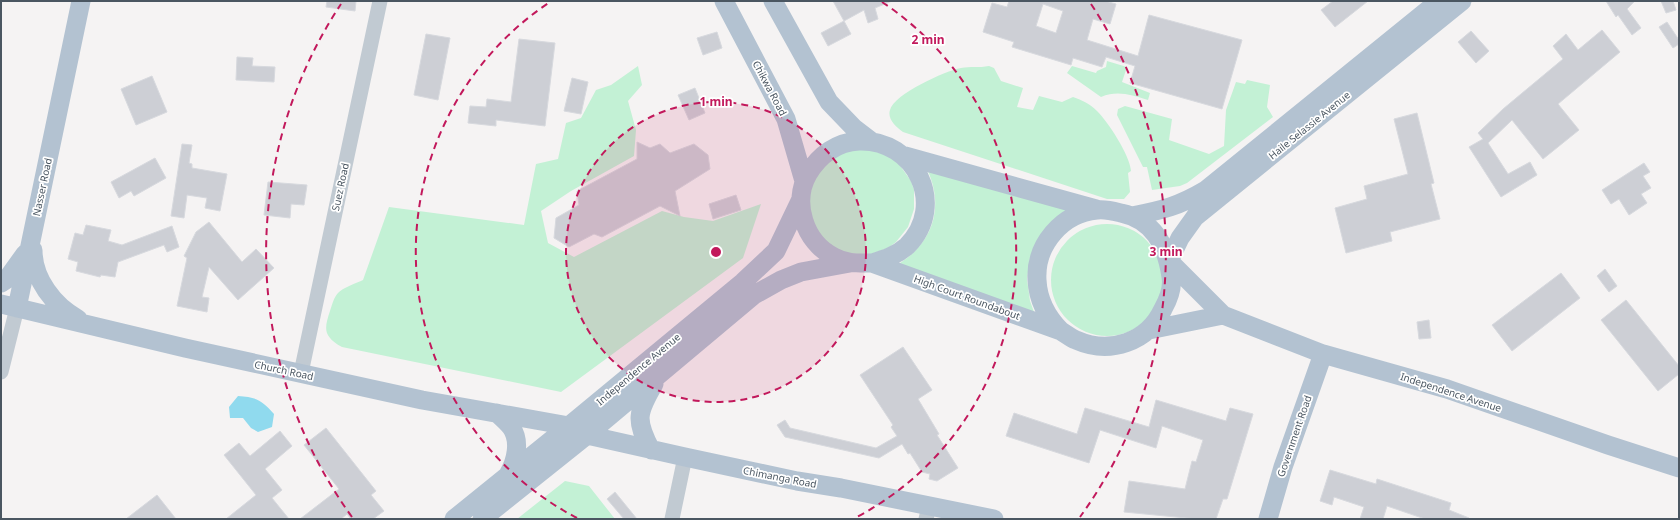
<svg xmlns="http://www.w3.org/2000/svg" width="1680" height="520" viewBox="0 0 1680 520" font-family="'Noto Sans',sans-serif">
  <style>
    .green { fill: #c3f1d5 }
    .water { fill: #90daee }
    .building { fill: #cdcfd5; stroke: #d7d9de; fill-rule: evenodd }
    .lines { fill: none; stroke-linecap: round; stroke-linejoin: round }
    .minor { stroke: #c1cad2; stroke-width: 15 }
    .major { stroke: #b3c2d1; stroke-width: 19 }
    .ring { fill: none; stroke: #c2185b; stroke-width: 2; stroke-dasharray: 7 5 }
    .labels { text-anchor: middle; stroke-width: 3.5; stroke-linejoin: round; paint-order: stroke }
    .street-label { font-size: 10px; fill: #4a5661; stroke: #fff }
    .centre { fill: #c2185b; stroke: #fff; stroke-width: 2 }
    .ring-label { font-size: 12px; text-anchor: middle; font-weight: bold; fill: #c2185b; stroke: #fff; stroke-width: 3.5; stroke-linejoin: round; paint-order: stroke }
  </style>
  <rect width="100%" height="100%" fill="#f5f3f3"/>
  <!-- green -->
  <path class="green" d="M1107 61 1127 67 1122 82 1150 93 1148 100C1131 95 1118 90 1101 97L1067 73 1072 66 1096 73 1097 71 1106 67Z
    M638 66 642 85 628 101 636 130 634 156 571 191 541 211 548 243 574 257 662 211 684 217 713 221 761 204 743 258 561 392 342 347C323 336 324 329 330 311 332 305 334 297 338 293 342 288 357 283 363 280L389 207 524 225 536 164 558 159 566 123 581 118 596 90 611 85Z
    M989 66 994 68 1001 81 1023 88 1017 107 1033 110 1039 96 1062 102 1073 97C1082 100 1090 104 1097 111 1108 122 1130 155 1131 171L1128 173 1130 192 1124 199H1107L903 132C896 127 887 119 890 110 894 94 945 71 961 68 970 66 979 68 989 66Z
    M1247 80 1270 85 1267 107 1273 117 1187 183 1180 186 1152 190 1147 167H1143L1117 115 1118 109 1125 106 1172 119 1169 140 1209 154 1224 146 1226 110 1236 82 1245 84Z
    M856 145 894 157 911 181 914 190V209L908 227 896 242 888 248 868 255 836 252 807 222 812 170Z
    M925 165 1071 210 1030 258 1027 279 1030 301 1034 312 895 266C934 244 946 205 925 165Z
    M1051 280a56 56 0 1 1 112 0a56 56 0 1 1-112 0Z
    M565 481 589 486 615 519H517Z"/>
  <!-- water -->
  <path class="water" d="M238 396C256 397 262 400 274 414L272 427 258 432 251 428 243 418H230L229 407Z"/>
  <!-- building -->
  <path class="building" d="M327 1H356L355 11 326 7Z
    M833 1H892L875 8 878 19 868 23 864 10 844 21Z
    M1009 1H1105L1116 4 1110 24 1093 19 1087 40 1138 56 1149 15 1242 40 1222 109 1130 83 1135 66 1106 57 1102 67 1073 58 1071 65 1012 47 1014 42 983 32 992 3 1007 7ZM1043 4 1063 11 1056 33 1036 26Z
    M1333 1H1368L1335 27 1321 10Z
    M1606 1H1635L1627 9 1641 28 1632 35 1618 15 1616 17Z
    M1661 1H1673L1676 10 1666 13Z
    M844 21 851 34 828 46 821 33Z
    M1667 22 1679 40V44L1673 48 1659 27Z
    M1602 30 1620 52 1558 104 1579 130 1543 159 1512 120 1488 143 1508 174 1530 162 1537 175 1501 197 1469 147 1483 139 1478 133 1503 109 1563 59 1553 46 1566 34 1578 50Z
    M1471 31 1489 51 1476 63 1458 42Z
    M717 32 722 48 703 55 697 38Z
    M426 34 450 38 438 100 414 95Z
    M519 39 555 43 545 126 496 120V126L468 123 470 106 486 107 487 99 511 102Z
    M237 57 253 58 252 66 275 67 274 82 236 80Z
    M152 76 167 112 136 125 121 89Z
    M572 78 588 82 581 114 564 111Z
    M695 88 705 113 689 120 678 95Z
    M1417 113 1434 183 1431 184 1440 219 1390 232 1392 241 1346 253 1335 208 1367 199 1364 186 1408 174 1394 119Z
    M637 142 650 148 660 144 670 153 694 144 708 155 710 169 675 191 680 216 660 206 602 237 594 234 569 247 554 238 556 218 579 205 577 191 637 159Z
    M182 144 192 145 189 163 192 164V168L227 174 220 211 205 208 207 198 187 195 184 218 171 216Z
    M155 158 166 178 134 196 131 191 119 198 111 182Z
    M1644 163 1650 172 1643 176 1651 188 1641 194 1647 203 1629 215 1619 199 1611 204 1602 190Z
    M268 182 307 185 304 205 291 204 290 218 264 215Z
    M736 195 741 210 713 219 709 204Z
    M209 222 242 262 256 249 274 268 238 300 209 267 202 297 209 298 207 312 177 306 187 258 184 256 196 232Z
    M86 225 111 230 108 241 122 245 172 226 179 247 167 252 164 245 118 262 115 277 101 275 100 277 76 271 78 262 68 259 75 233 83 235Z
    M1605 269 1617 286 1609 292 1597 276Z
    M1561 273 1580 298 1512 351 1492 325Z
    M1626 300 1679 366V374L1658 391 1601 320Z
    M1429 320 1431 338 1419 339 1417 322Z
    M903 347 932 390 918 399 939 434 937 435 958 468 937 481 929 479 930 474 922 472 910 453 908 454 902 444 879 458 785 437 777 425 785 420 790 428 876 448 897 436 891 427 893 425 860 375Z
    M1156 400 1226 421 1230 408 1253 414 1227 499H1223L1216 519H1197L1124 512 1129 481 1185 489 1192 461 1196 462 1203 440 1162 426 1156 448 1100 430 1089 463 1006 436 1014 413 1077 434 1085 408 1149 427Z
    M326 428 376 491 371 495 384 511 373 519H351L347 514 341 519H300L339 489 304 445Z
    M280 431 292 446 265 469 282 490 272 498 289 519H226L256 495 224 455 239 443 250 456Z
    M1330 470 1376 484 1377 479 1451 503 1449 510 1469 518V519H1425L1387 506 1383 519H1360L1364 507 1334 497 1332 505 1320 501Z
    M615 492 637 519H624L607 499Z
    M157 495 176 519H126Z"/>
  <g class="lines">
    <!-- minor -->
    <path class="minor" d="M1 372 17 308
      M301 373 380 1
      M672 519 685 457
      M926 519 929 507"/>
    <!-- major -->
    <path class="major" d="M724 1 786 119 804 181
      M773 1 829 102 854 128 871 141
      M905 156 1096 209
      M1132 216C1163 210 1179 206 1206 190L1439 1
      M33 250C33 279 54 306 78 319
      M1169 261 1223 315 1323 354 1447 389 1608 445 1679 468
      M1169 261 1180 238 1195 217 1462 1
      M872 263C885 259 897 255 907 246 948 205 915 139 859 141 837 142 819 155 808 174 792 202 804 242 834 257 846 264 859 263 872 263L1061 331C1066 334 1071 338 1076 340 1110 355 1148 342 1163 309 1168 300 1173 288 1171 277 1169 263 1165 247 1156 235 1148 224 1135 216 1121 213 1113 211 1106 209 1097 210 1062 213 1035 245 1037 280 1038 301 1047 317 1061 331
      M1 283 7 279 25 254
      M1 304 185 348 422 400 569 426 587 435 685 457 797 481 841 488 994 519
      M17 308 81 1
      M1149 330 1223 315
      M497 413C501 417 507 422 511 427 521 441 516 461 508 475
      M651 450C635 420 637 413 654 384
      M454 519 569 426 743 282 776 251 800 201
      M482 519 587 435 754 295 781 280 801 272 850 263
      M1268 519 1283 467 1323 354"/>
  </g>
  <!-- distance rings -->
  <circle cx="716" cy="252" r="150" fill="#c2185b" fill-opacity=".12"/>
  <g class="ring">
    <circle cx="716" cy="252" r="150"/>
    <path d="M577 518A300 300 0 0 1 550 2M882 2A300 300 0 0 1 855 518"/>
    <path d="M352 517A450 450 0 0 1 341 4M1091 4A450 450 0 0 1 1080 517"/>
  </g>
  <g class="labels">
    <!-- street labels -->
    <g class="street-label">
      <text transform="translate(770 88) rotate(62)" y="4">Chikwa Road</text>
      <text transform="translate(1309 125) rotate(-39)" y="4">Haile Selassie Avenue</text>
      <text transform="translate(42 187) rotate(-78)" y="4">Nasser Road</text>
      <text transform="translate(340 187) rotate(-78)" y="4">Suez Road</text>
      <text transform="translate(967 297) rotate(20)" y="4">High Court Roundabout</text>
      <text transform="translate(638 369) rotate(-40)" y="4">Independence Avenue</text>
      <text transform="translate(284 370) rotate(12)" y="4">Church Road</text>
      <text transform="translate(1451 392) rotate(18)" y="4">Independence Avenue</text>
      <text transform="translate(1294 436) rotate(-71)" y="4">Government Road</text>
      <text transform="translate(780 477) rotate(11)" y="4">Chimanga Road</text>
    </g>
  </g>
  <circle cx="716" cy="252" r="6" class="centre"/>
  <g class="ring-label">
    <text x="928" y="44">2 min</text>
    <text x="716" y="106">1 min</text>
    <text x="1166" y="256">3 min</text>
  </g>
  <!-- border -->
  <rect width="1680" height="520" fill="none" stroke="#4a5661" stroke-width="4"/>
</svg>
